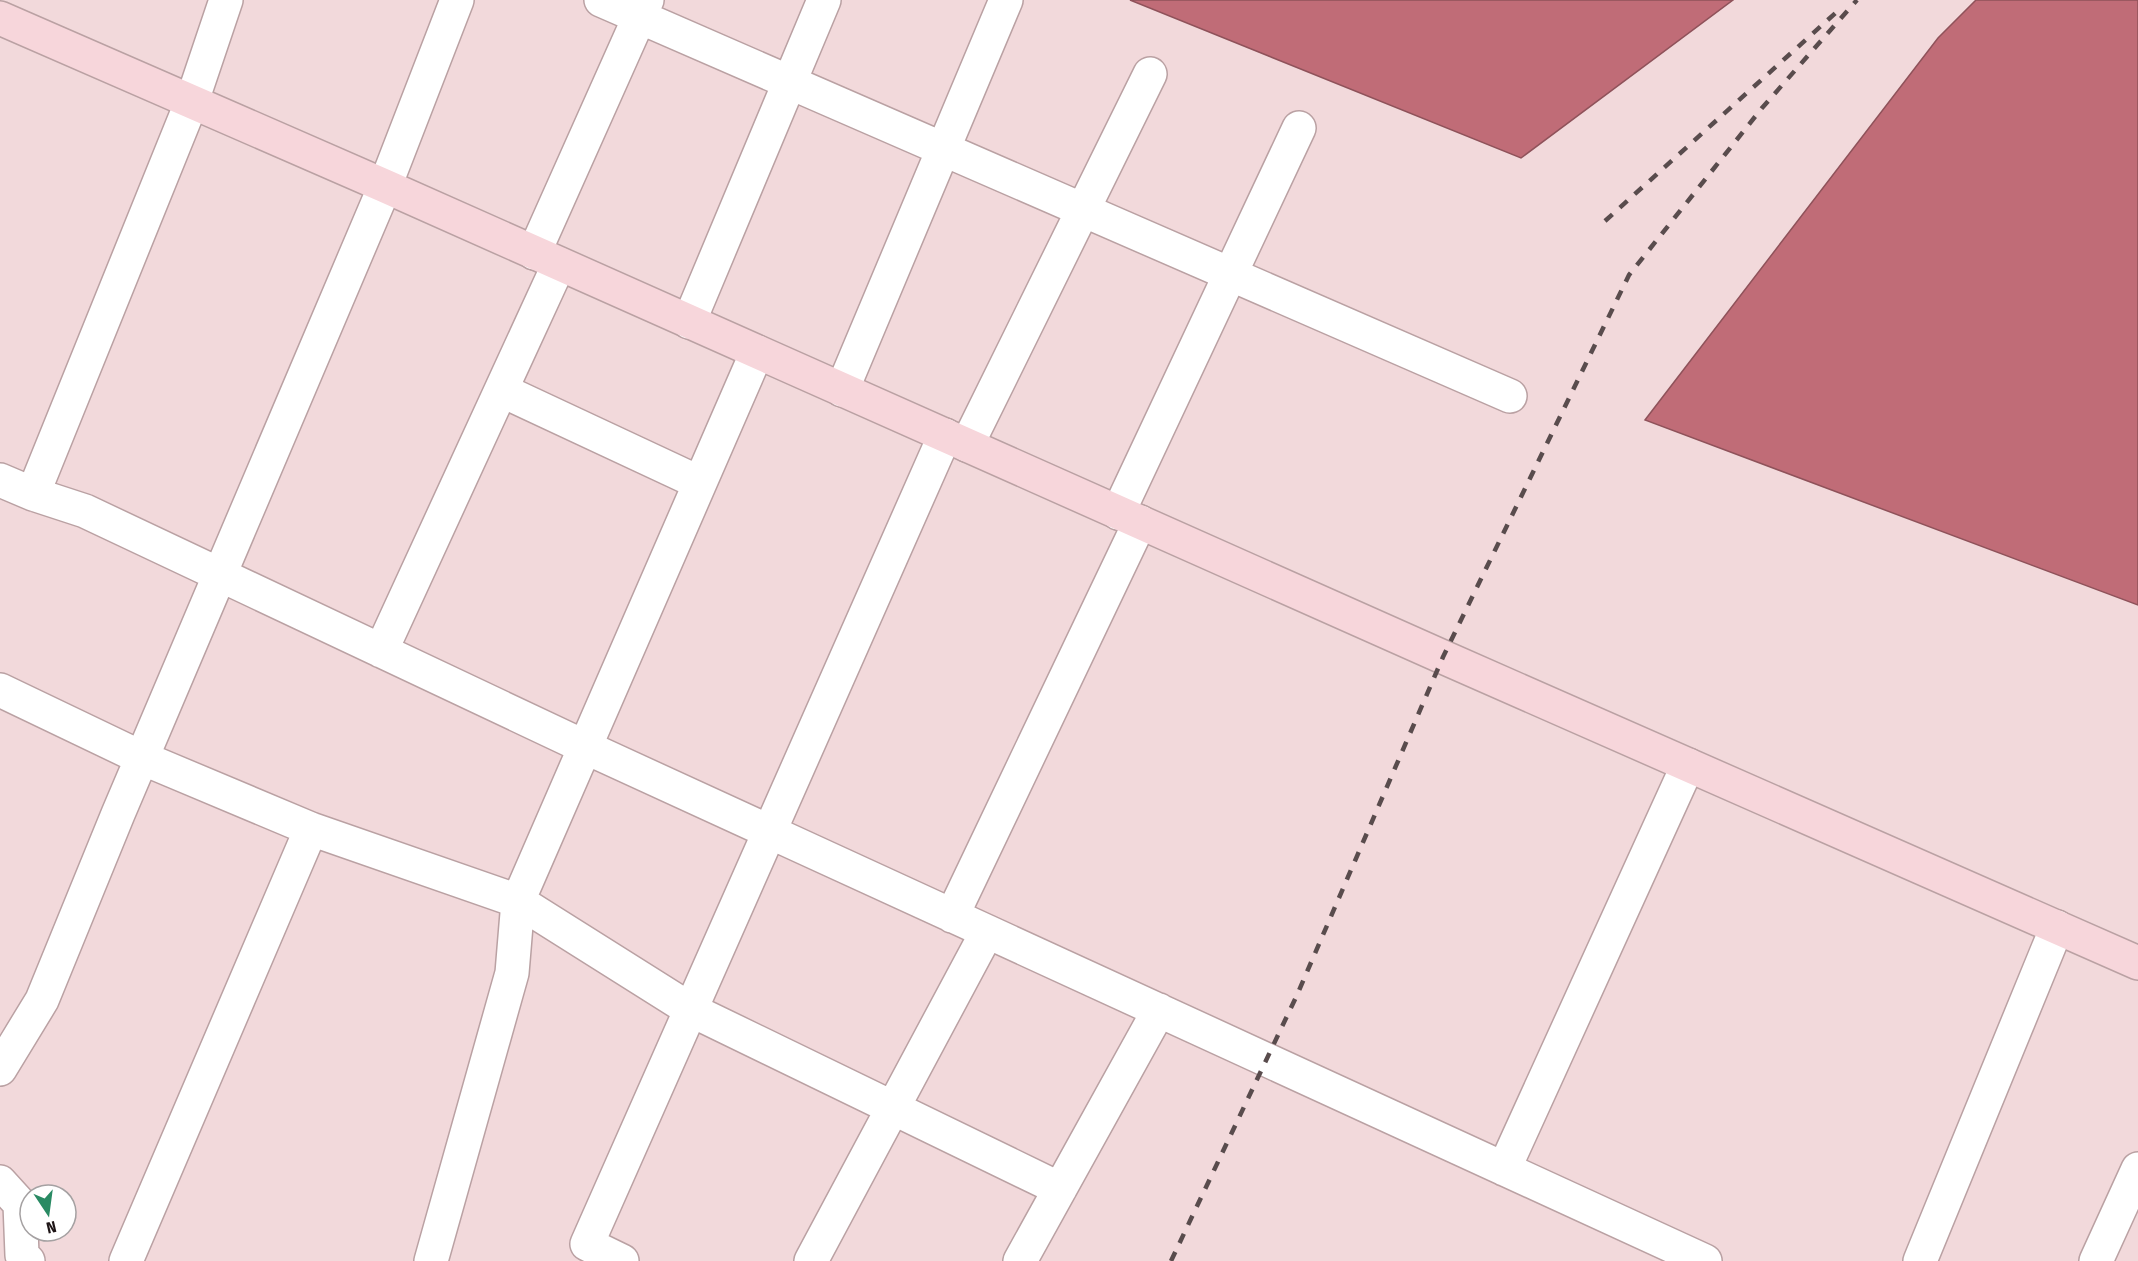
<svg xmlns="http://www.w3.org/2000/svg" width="2138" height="1261" viewBox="0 0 2138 1261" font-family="'Fira Sans Condensed',sans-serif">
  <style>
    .water { fill: #c06c77; stroke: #8f525a; stroke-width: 1.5 }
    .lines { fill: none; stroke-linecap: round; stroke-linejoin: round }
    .street-casing { stroke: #baa1a3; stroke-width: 36 }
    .secondary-casing { stroke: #baa1a3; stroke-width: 36 }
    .street { stroke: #fff; stroke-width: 33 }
    .secondary { stroke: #f7d6db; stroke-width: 33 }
    .rail { stroke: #594c4d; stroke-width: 4.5; stroke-dasharray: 10 10; stroke-linecap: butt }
  </style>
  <rect width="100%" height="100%" fill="#f2d9db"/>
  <!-- water -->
  <path class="water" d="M1130 0H1733L1521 158Z
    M1976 0H2138V605L1645 420 1938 38Z"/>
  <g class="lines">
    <!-- street casing -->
    <g class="street-casing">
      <path id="street" d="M601 0 1510 396
        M534 253 647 0
        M689 322 824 0
        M501 390 700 483
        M842 390 1006 0
        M967 445 1150 74
        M0 480 33 494 85 511 585 747 1705 1261
        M33 494 192 101 226 0
        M1118 513 1299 128
        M381 651 559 264
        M0 690 142 758 311 829 518 901 691 1010 1060 1189
        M952 916 1140 522
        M0 1069 42 1000 118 814 385 186 457 0
        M1504 1169 1688 765
        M0 1182 20 1204 22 1255 28 1261
        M126 1261 311 829
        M431 1261 512 973 518 901 757 352
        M622 1261 587 1244 945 435
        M811 1261 987 932
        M1020 1261 1159 1010
        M1920 1261 2057 927
        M2096 1261 2138 1169"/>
    </g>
    <!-- secondary casing -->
    <g class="secondary-casing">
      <path id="secondary" d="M0 18 385 186 1443 657 2138 963"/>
    </g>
    <!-- street -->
    <use href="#street" class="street"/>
    <!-- secondary -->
    <use href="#secondary" class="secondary"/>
    <!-- rail -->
    <path class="rail" d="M1605 221 1841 8
      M1171 1261 1297 995 1443 657 1629 275 1762 108 1857 0"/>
  </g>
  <!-- north arrow -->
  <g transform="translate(48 1213) rotate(167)"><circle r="28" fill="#ffffff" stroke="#a5a1a2" stroke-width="1.5"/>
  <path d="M0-4.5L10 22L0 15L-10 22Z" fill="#298a63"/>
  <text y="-9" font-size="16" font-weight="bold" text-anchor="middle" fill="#1e1516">N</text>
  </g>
</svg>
